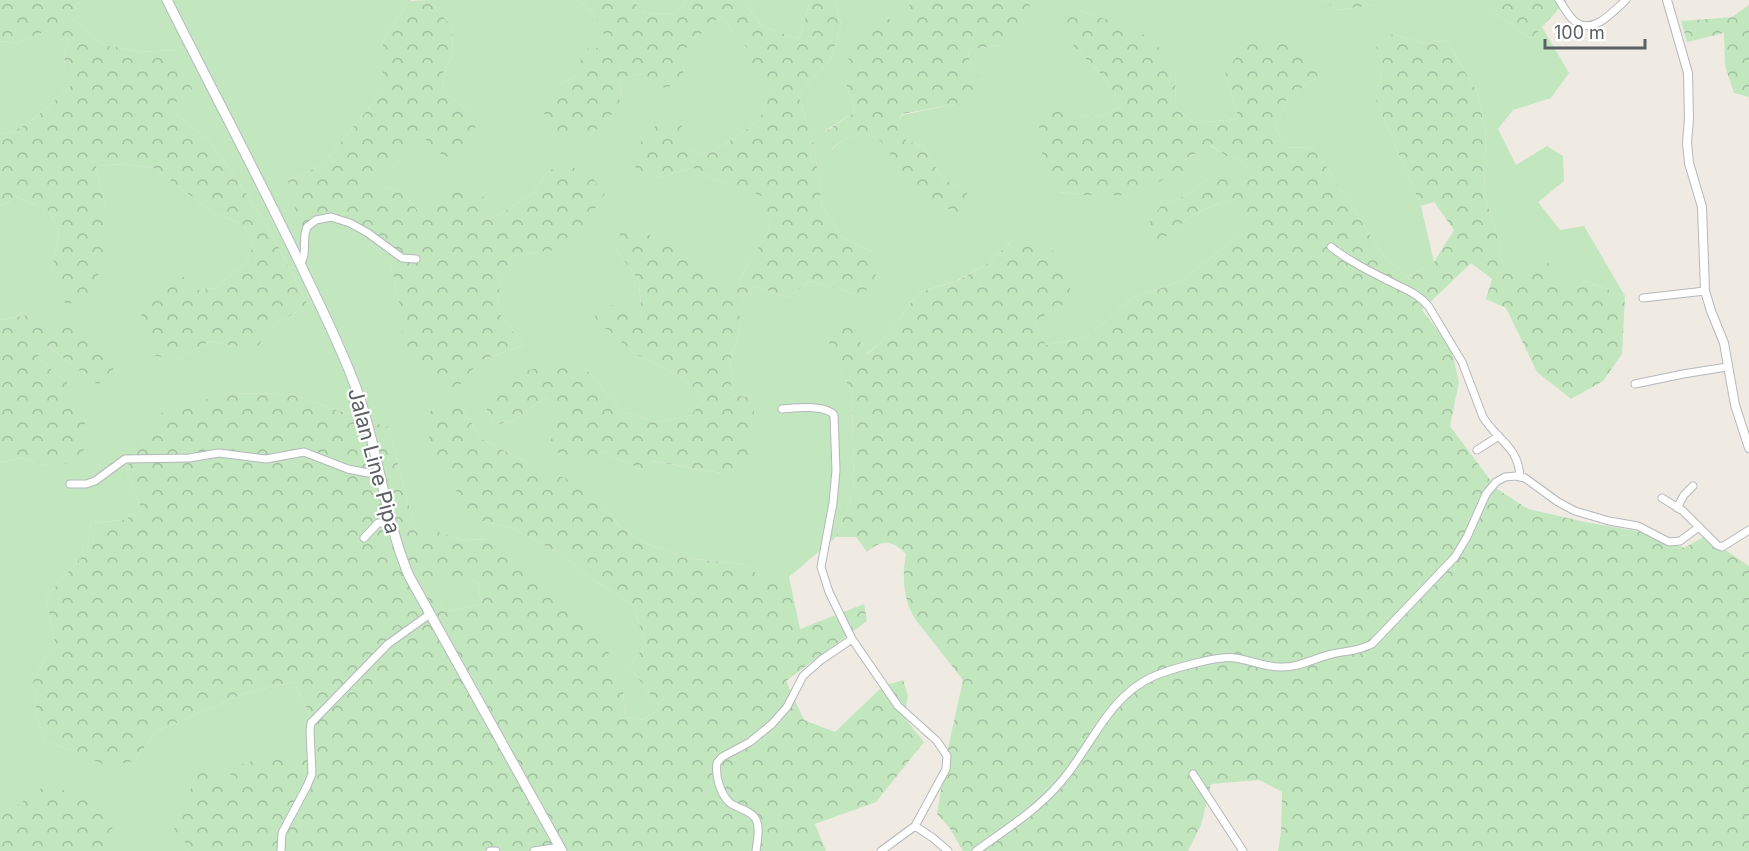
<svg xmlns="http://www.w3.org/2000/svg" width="1749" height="851" viewBox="0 0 1749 851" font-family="Inter,sans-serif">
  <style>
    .grass { fill: #c2e7bf }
    .forest { fill: url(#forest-crowns); fill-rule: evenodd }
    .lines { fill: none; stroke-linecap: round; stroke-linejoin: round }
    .minor-casing { stroke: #b4b7bb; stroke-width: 9 }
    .tertiary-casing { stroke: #b4b7bb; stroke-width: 10 }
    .secondary-casing { stroke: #b5b9be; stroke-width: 11 }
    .minor { stroke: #fff; stroke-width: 7 }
    .tertiary { stroke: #fff; stroke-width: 8 }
    .secondary { stroke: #fff; stroke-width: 9 }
    .labels { text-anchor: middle; stroke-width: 4.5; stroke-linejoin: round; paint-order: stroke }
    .street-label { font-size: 21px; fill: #5b6064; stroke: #fff }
  </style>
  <defs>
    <pattern id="forest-crowns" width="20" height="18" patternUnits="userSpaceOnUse" patternTransform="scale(1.5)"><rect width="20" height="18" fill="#c2e7bf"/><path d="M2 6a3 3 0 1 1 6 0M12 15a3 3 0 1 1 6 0" fill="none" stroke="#a1bf9f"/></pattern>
  </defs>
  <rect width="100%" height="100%" fill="#efebe3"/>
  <!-- grass -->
  <path class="grass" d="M81 0H411L409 1 383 41V91L322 165 288 181 338 222 361 234 391 265 399 301 479 361 523 345 497 310 500 282 512 256 554 250 548 171 533 193 496 217 481 221 425 219 401 191 370 184 398 162 421 134 442 155 471 113 444 92 443 73 452 56 453 28 428 0H578L594 14 611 47 577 75 560 85 619 107 622 77 644 74 683 76 684 49 720 16 749 50 772 85 760 119 738 136 706 155 690 149 655 178 693 168 712 178 766 197 770 228 739 280H717L697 261 615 248 639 281 642 321 606 329 634 353 680 377 706 397 690 416 653 422 622 411 586 369 486 408 494 425 513 421 546 397 559 413 600 451 641 469 652 461 721 473 755 398 732 395 730 362 741 326 737 307 754 286 788 297 810 281 863 296 875 253 843 238 822 206 814 145 798 94 831 59 841 25 835 0H912L899 27 846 83 855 112 826 130 832 149 847 138 862 133 879 139 896 160 968 191 943 179 923 147 907 141 897 125 902 115 955 104 970 72 968 50 1000 45 1030 5 1022 0H1323L1337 10 1380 4 1382 0H1491V10L1531 39 1542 27 1569 73 1551 98 1513 110 1498 129 1516 165 1547 146 1563 156 1564 181 1538 202 1560 230 1584 226 1625 296 1585 281 1565 295 1519 270 1502 264 1497 233 1484 195 1486 133 1477 92 1446 40 1425 44 1393 34 1376 46 1383 69 1375 98 1421 206 1434 262 1408 277 1382 254 1325 164 1311 148 1284 147 1276 127 1286 100 1321 73 1225 72 1239 119 1193 123 1176 107 1175 69 1098 17 1076 9 1075 48 1100 73 1123 106 1102 116 1077 117 1059 192 1085 195H1124L1210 145 1226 156 1239 160 1261 174 1238 185 1207 179 1192 193 1161 206V241L1192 215 1227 200 1251 214 1233 240 1181 281 1131 299 1087 337 1046 345 1034 322 1074 296 1013 240 987 264 956 281 920 292 882 341 865 355 820 321 852 394 854 491 836 537 789 577H763L742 564 684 558 645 543 620 527 604 506 526 462 483 440 460 406 458 478 479 520 512 528 559 553 595 581 632 604 646 645 629 666 660 707 644 720 625 717 623 687 491 539 464 540 439 532H416L388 427 289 394 227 393 143 444 125 469 142 510 124 520 91 523 87 551 46 597 55 643 33 680 37 715 44 741 70 750 135 761 155 732 245 693 294 682 313 722 306 759 228 782 190 848 186 851H0V463L20 458 49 466 70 385 37 357 47 346 97 383 28 315 0 320V206L17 197 48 210 59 231 51 273 107 213 96 166 125 164 154 168 215 214 243 224 253 244 248 261 215 288 198 290 177 360 210 341 234 346 258 345 276 324 308 305 274 238 241 185 210 142 169 108 177 50 140 52 102 44 68 15Z
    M631 0H686L683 6 673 14 647 13Z
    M742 0H810L799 39 762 26Z
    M48 30 67 36 64 67 75 81C59 97 22 135 0 134V42L3 41 16 44Z
    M478 580 481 604 444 612 433 584Z"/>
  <!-- forest -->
  <path class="forest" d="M0 0H81L68 15 102 44 140 52 177 50 192 89 169 108 210 142 241 185 274 238 308 305 276 324 258 346H234L210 341 177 360 152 355 141 313 172 277H189L198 290 215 288 248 261 253 244 243 224 215 214 154 168 125 164 96 166 107 213V247L92 294 66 305 51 273 59 231 48 210 17 197 0 206V134C22 135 59 97 74 82L64 67 67 37 48 30 16 44 3 41 0 42Z
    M428 0 453 28 452 56 443 73 444 92 471 113 478 136 461 162 442 155 421 135 398 162 371 184 401 191 425 219 459 189 486 198 481 221 496 217 533 193 548 171 566 164 591 176 605 194 587 220 554 250 512 256 500 282 497 310 523 345 479 361 457 389 424 380 404 345 399 301 391 265 361 234 338 222 300 227 288 181 322 165 383 91V41L409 1Z
    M578 0H631L647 13 673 14 683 6 686 0H742L762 26 799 39 810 0H835L841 25 831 59 798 94 814 145 822 206 843 238 875 253 879 270 863 296 810 281 788 297 754 286 738 306 741 326 730 362 732 395 755 398 750 461 721 473 653 461 641 469 600 451 588 462 548 450 559 414 546 397 513 421 494 425 486 408 512 376 545 365 586 369 622 411 653 422 690 416 706 397 680 377 634 353 606 329 590 322 607 303 642 320 639 281 615 248 625 221 697 261 718 280H739L770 228 765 197 712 178 693 168 655 178 638 173 630 154 657 124 680 122 690 149 706 155 738 136 760 119 772 85 752 79 741 60 748 49 720 16 685 49 683 76 666 89 644 74 622 77 619 107 587 139 560 135 544 113 560 85 577 75 583 49 610 47 594 14Z
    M912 0H1022L1030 5 1026 28 1000 45 968 50 970 71 984 80 980 91 955 104 902 114 897 125 907 141 923 147 943 179 968 191 958 214 919 192 879 139 862 133 847 138 831 149 826 131 855 112 846 83 849 56 867 27 888 18 899 26Z
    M1323 0H1382L1381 4 1337 10Z
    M1491 0H1567L1531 39 1491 10Z
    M1749 5V97L1734 93 1725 66 1724 33 1687 42 1681 21 1732 17Z
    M1076 9 1098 17 1122 24 1152 39 1175 69 1176 107 1193 123 1239 119 1225 72 1250 39 1281 37 1307 57 1321 73 1286 100 1276 127 1284 147 1311 148 1325 164 1382 254 1408 277 1434 262 1454 230 1434 202 1421 206 1375 98 1383 69 1376 46 1393 34 1425 44 1446 40 1477 92 1486 133 1484 195 1497 233 1502 263 1519 270 1548 262 1565 294 1585 281 1625 296 1622 354 1603 381 1571 399 1537 372 1506 308 1486 299 1492 279 1471 263 1422 310 1451 348 1459 382 1450 426 1497 489 1528 509 1585 522 1648 533 1684 548 1705 536 1749 566V851H1278L1281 832 1282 792 1259 780 1211 784 1201 825 1188 851H963L949 827 937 814 947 753 963 680 915 619C903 599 902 576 906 554 892 540 882 539 867 552L856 537H836L854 491 852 394 819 320 855 328 866 355 882 341 920 292 957 281 987 264 1013 240 1051 247 1074 297 1034 322 1046 345 1087 337 1131 299 1181 281 1233 240 1250 214 1227 200 1192 215 1161 241 1140 236 1161 206 1192 193 1207 179 1228 176 1238 185 1260 174 1239 160 1226 156 1211 145 1185 159 1186 171 1124 195H1085L1059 192 1044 169 1039 125 1061 103 1078 117 1102 116 1123 106 1100 73 1075 48 1061 23Z
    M28 315 70 328 114 368 107 381 97 384 48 346 37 357 70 385 85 419V448L75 462 49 466 20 458 0 463V320Z
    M227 393 289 394 388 427 416 532H439L464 540 491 539 523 558 567 601 611 656 623 687 625 717 644 720 660 707 629 666 646 645 632 604 595 581 559 553 512 528 479 520 455 505 458 478 432 464 428 430 429 412 444 403 460 406 483 440 526 462 579 484 604 506 620 527 645 543 684 558 742 564 763 577H789L800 629 864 604 867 621 786 681 804 720 835 732 883 686 903 680 908 696 904 717 924 742 876 802 815 824 826 851H186L190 848 174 829 199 769 228 781 234 767 276 753 306 759 313 722 294 682 245 693 155 732 135 761 107 766 70 750 44 741 37 715 33 680 55 643 46 597 87 551 91 523 124 520 142 510 125 469 143 444 159 414ZM478 580 481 604 444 612 434 585Z
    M47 784 95 802 118 837V851H0V818Z"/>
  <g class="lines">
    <!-- minor casing -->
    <g class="minor-casing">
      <path id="minor" d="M1559 0C1564 7 1569 18 1577 23 1595 34 1614 10 1626 0
        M1331 247C1349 261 1369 271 1389 281 1404 289 1418 293 1429 307L1462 362 1483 417C1497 440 1519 447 1520 477
        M301 264 304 255 305 234 307 227 316 220 331 217 350 223 368 233 402 258 416 259
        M1643 298 1705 291
        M1635 384 1683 374 1727 367
        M782 409C796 408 825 404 834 415L836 470 833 503 821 567 829 592 852 639
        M1477 450 1499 436
        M70 484H86L95 481 125 459 189 458 219 453 266 459 304 452 348 469 368 473 379 472
        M1662 498 1683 511 1699 527
        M1677 508 1684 495 1693 486
        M364 538 378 523H391
        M1193 774 1243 851
        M281 851 282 833 307 786 312 774 310 730 311 723 388 644 430 614
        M490 851H496
        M534 851 560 847
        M756 851C757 843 760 830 757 822 754 811 738 809 730 803 720 794 715 775 717 763L722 757 750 742 772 724 787 707 803 676 821 660 852 639 898 706 937 741 947 756 946 769 915 826
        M881 851 915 826 933 838 948 851
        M976 851C1005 830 1037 810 1060 783 1091 748 1107 698 1152 677 1168 670 1218 655 1235 658 1250 660 1264 667 1280 667 1298 668 1315 658 1332 654 1346 651 1359 651 1372 644L1455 557 1467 537 1486 494 1496 482 1505 477 1516 476 1525 478 1558 502 1575 511 1609 521 1638 526 1669 542 1680 541 1699 527 1717 545 1722 547 1749 530"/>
    </g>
    <!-- tertiary casing -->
    <g class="tertiary-casing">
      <path id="tertiary" d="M1667 0 1688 73 1689 119 1687 143 1689 163 1702 207 1705 291 1711 311 1724 343 1735 405 1749 448"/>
    </g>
    <!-- secondary casing -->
    <g class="secondary-casing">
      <path id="secondary" d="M167 0C213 92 262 183 306 276 322 309 338 342 351 375 378 440 382 511 409 576L562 851"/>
    </g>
    <!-- minor -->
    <use href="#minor" class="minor"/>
    <!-- tertiary -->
    <use href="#tertiary" class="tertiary"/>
    <!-- secondary -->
    <use href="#secondary" class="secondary"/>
  </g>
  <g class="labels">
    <!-- street labels -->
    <g class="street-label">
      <text transform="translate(374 461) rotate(75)" y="7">Jalan Line Pipa</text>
    </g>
  </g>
  <!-- scale -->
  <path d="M1545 39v9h100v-9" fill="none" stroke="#5b6064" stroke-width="3"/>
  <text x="1554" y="39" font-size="18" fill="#5b6064" stroke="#ffffff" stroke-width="4.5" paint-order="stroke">100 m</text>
</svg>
